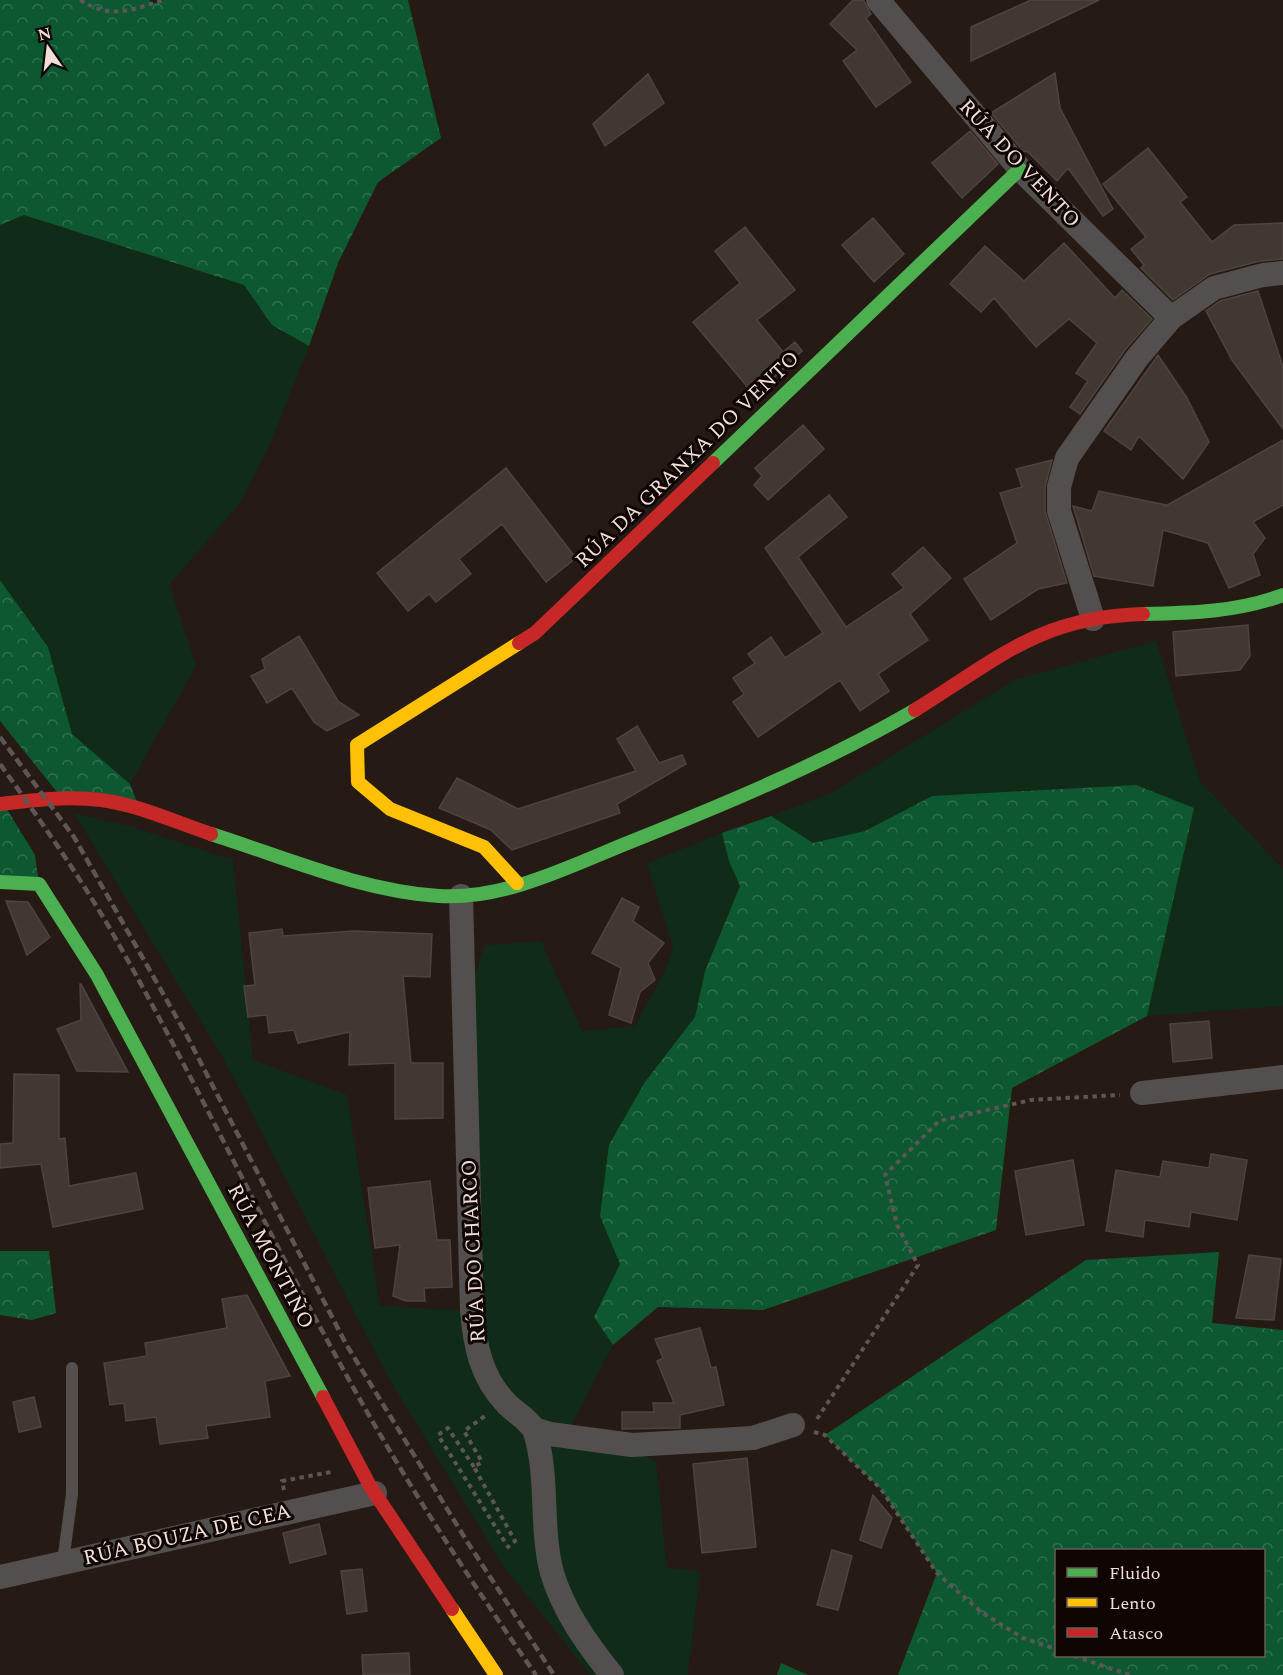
<svg xmlns="http://www.w3.org/2000/svg" width="1283" height="1675" viewBox="0 0 1283 1675" font-family="Spectral,serif">
  <style>
    .grass { fill: #102c19 }
    .forest { fill: url(#forest-crowns); fill-rule: evenodd }
    .building { fill: #423832; stroke: #4e443e; stroke-width: 1.5 }
    .lines { fill: none; stroke-linecap: round; stroke-linejoin: round }
    .path { stroke: #5d5655; stroke-width: 4; stroke-dasharray: 4.5 4.5; stroke-linecap: butt }
    .lane { stroke: #544f4f; stroke-width: 12 }
    .street { stroke: #544f4f; stroke-width: 24 }
    .fast { stroke: #4caf50; stroke-width: 14 }
    .slow { stroke: #ffc107; stroke-width: 14 }
    .jam { stroke: #c62828; stroke-width: 14 }
    .rail { stroke: #5d5654; stroke-width: 4.5; stroke-dasharray: 9 4.5; stroke-linecap: butt }
    .labels { text-anchor: middle; stroke-width: 6; stroke-linejoin: round; paint-order: stroke }
    .street-label { font-size: 21px; fill: #f0dfd8; stroke: #0f0503 }
  </style>
  <defs>
    <pattern id="forest-crowns" width="20" height="18" patternUnits="userSpaceOnUse" patternTransform="scale(1.5)"><rect width="20" height="18" fill="#0d5831"/><path d="M2 6a3 3 0 1 1 6 0M12 15a3 3 0 1 1 6 0" fill="none" stroke="#31704e"/></pattern>
  </defs>
  <rect width="100%" height="100%" fill="#261a14"/>
  <!-- grass -->
  <path class="grass" d="M24 215 244 285 272 325 309 346 269 447 239 504 169 585 196 666 130 784 72 734 48 647 0 580V225Z
    M1156 641 1200 781 1283 869V1006L1147 1016 1194 809 1136 785 932 796 865 831 813 843 771 816 831 793 1015 680Z
    M74 813 129 826 233 860 253 1060 347 1095 380 1306 471 1311 464 1009 485 945 541 941 582 1031 635 1026 666 969 673 947 647 863 722 833 740 886 705 971 695 1017 645 1082 607 1232 620 1264 594 1317 613 1345 566 1436 611 1443 656 1461 667 1568 700 1571 688 1675H591L504 1567 388 1377 226 1063Z"/>
  <!-- forest -->
  <path class="forest" d="M0 0H150L151 4 164 0H408L441 138 378 182 338 263 309 346 272 325 244 285 24 215 0 225Z
    M0 580 48 647 72 734 130 784 140 810 61 797 0 721Z
    M1136 785 1194 808 1147 1016 1012 1088 996 1230 763 1310 658 1307 613 1345 594 1317 620 1264 600 1216 609 1145 645 1082 695 1017 705 971 740 886 729 861 722 833 771 816 813 843 865 831 932 796Z
    M0 798 35 855 39 884 0 882Z
    M0 1251H49L56 1313 32 1320 0 1315Z
    M1219 1252 1212 1323 1283 1330V1675H898L937 1573 881 1489 825 1435 1086 1260ZM1056 1550H1264V1656H1056Z
    M781 1663 808 1675H777Z"/>
  <!-- building -->
  <path class="building" d="M853 0 864 1 871 14 866 18 911 82 876 107 843 61 857 50 830 24Z
    M1031 0H1099L971 61V27Z
    M1055 73 1060 108 1113 209 1103 216 1068 168 1057 181 1028 152 1023 151 991 113Z
    M648 74 664 103 605 146 593 124Z
    M970 131 998 164 962 198 932 163Z
    M1148 148 1187 197 1180 202 1212 242 1234 225 1283 223V259L1260 261 1210 274 1173 300 1141 268 1144 265 1131 249 1146 237 1103 184Z
    M873 218 904 254 874 282 842 245Z
    M745 227 795 290 757 320 783 352 795 342 802 351 755 396 693 322 740 283 715 251Z
    M1064 243 1115 298 1122 290 1152 319 1125 350 1080 414 1070 407 1088 381 1076 373 1097 343 1069 319 1036 347 994 298 981 312 950 284 985 246 1024 281Z
    M1258 291 1283 367V429L1232 360 1206 311 1220 301Z
    M1158 355 1187 398 1209 442 1183 479 1139 436 1131 450 1104 431Z
    M803 425 824 449 768 500 754 485 762 476 755 468Z
    M1283 440V505L1253 522 1265 538 1253 554 1260 575 1229 588 1208 543 1163 530 1153 586 1094 576 1073 506 1092 511 1099 491 1166 505 1164 507Z
    M1052 460 1045 487V511L1067 583 1038 589 991 620 964 579 1017 543 1000 493 1022 487 1016 469Z
    M506 468 576 558 546 582 502 524 459 559 471 574 436 602 429 594 408 611 377 573Z
    M829 495 847 517 798 557 846 627 904 588 892 574 923 547 951 578 910 614 928 640 878 674 889 691 860 711 840 680 758 737 733 702 744 694 733 678 755 663 748 654 771 637 785 658 823 633 765 548Z
    M1248 625 1250 656 1240 670 1176 676 1173 632Z
    M299 636 338 701 359 715 327 731 314 722 292 688 267 703 251 676 265 669 262 659Z
    M637 726 659 763 682 755 686 764 617 804 620 813 512 850 491 830 439 808 457 778 518 809 636 771 617 739Z
    M622 898 639 907 633 921 664 943 648 963 655 980 640 992 631 1023 609 1015 621 968 592 953Z
    M6 901 28 902 50 937 27 955Z
    M282 929 283 936 354 931 432 934 430 977 403 976 411 1063H443V1118L395 1119V1063L349 1065 350 1032 298 1043 294 1030 269 1033 267 1015 248 1017 244 986 255 985 249 933Z
    M80 984H81L128 1072 77 1071 57 1029 81 1020Z
    M1209 1021 1212 1058 1173 1062 1170 1024Z
    M14 1074 59 1075V1139L65 1138 69 1186 136 1173 143 1209 53 1227 41 1164 0 1168V1144L13 1143Z
    M1211 1154 1247 1160 1237 1220 1191 1212 1189 1227 1145 1220 1143 1237 1106 1231 1116 1170 1160 1177 1163 1161 1209 1168Z
    M1073 1160 1084 1225 1026 1235 1015 1171Z
    M430 1181 437 1240H450L452 1287 424 1288 425 1301H406L393 1296 400 1245 375 1248 368 1188Z
    M1249 1255 1281 1259 1274 1320 1236 1318Z
    M247 1295 290 1376 265 1381 270 1417 206 1426 208 1438 160 1444 156 1417 126 1421 124 1403 110 1405 104 1363 147 1356 145 1343 227 1328 222 1299Z
    M700 1328 711 1368 716 1367 724 1405 680 1415V1428L622 1429V1412H654L653 1403H674L657 1361 663 1358 655 1339Z
    M34 1397 41 1427 19 1432 13 1402Z
    M747 1458 756 1547 702 1553 693 1464Z
    M873 1495 892 1518 881 1548 860 1540Z
    M319 1524 326 1554 290 1563 283 1533Z
    M832 1550 852 1556 838 1610 817 1605Z
    M362 1569 367 1611 347 1614 341 1571Z
    M409 1653 410 1675H363L362 1655Z"/>
  <g class="lines">
    <!-- path -->
    <path class="path" d="M80 0C113 20 130 10 164 0
      M817 1419 918 1265 897 1225 885 1175 939 1121 1031 1100 1120 1095
      M814 1432 825 1435 881 1489 937 1573 981 1612 1023 1638 1056 1649
      M474 1467 448 1428 438 1435 508 1547 515 1541 474 1467 482 1462 464 1431 485 1416
      M284 1490 282 1481 331 1472
      M1074 1656 1130 1675"/>
    <!-- lane -->
    <path class="lane" d="M63 1562 72 1494V1368"/>
    <!-- street -->
    <path class="street" d="M878 0 1020 169 1171 318
      M1093 619 1059 511V487L1067 458 1137 358 1171 318 1214 288 1263 275 1283 273
      M461 896 472 1311C475 1346 481 1377 506 1403 514 1412 531 1421 535 1432 549 1477 540 1528 552 1573 564 1612 587 1644 612 1675
      M1142 1093 1283 1077
      M534 1429 550 1434 632 1445 753 1438 793 1425
      M0 1577 375 1493"/>
    <!-- fast -->
    <path class="fast" d="M713 463 1020 169
      M1143 614C1192 613 1237 612 1283 595
      M211 834C284 857 361 891 439 896 505 900 570 866 630 842 727 803 824 763 915 710
      M0 882 39 884 97 975 323 1397"/>
    <!-- slow -->
    <path class="slow" d="M517 883 484 847 390 809 358 782 357 745 519 643
      M452 1609 496 1675"/>
    <!-- jam -->
    <path class="jam" d="M519 643 535 633 713 463
      M915 710C998 659 1039 617 1143 614
      M0 804C33 800 67 796 101 800 139 805 175 822 211 834
      M323 1397 370 1486 452 1609"/>
    <!-- rail -->
    <path class="rail" d="M0 737 74 837 186 1034 346 1344 468 1543 554 1675
      M0 764C38 817 76 871 109 927 192 1072 262 1223 343 1369 401 1475 467 1576 536 1675"/>
  </g>
  <g class="labels">
    <!-- street labels -->
    <g class="street-label">
      <text transform="translate(1020 163) rotate(47)" y="7">RÚA DO VENTO</text>
      <text transform="translate(687 459) rotate(-44)" y="7">RÚA DA GRANXA DO VENTO</text>
      <text transform="translate(473 1251) rotate(-93)" y="7">RÚA DO CHARCO</text>
      <text transform="translate(271 1256) rotate(62)" y="7">RÚA MONTIÑO</text>
      <text transform="translate(187 1534) rotate(-13)" y="7">RÚA BOUZA DE CEA</text>
    </g>
  </g>
  <!-- legend -->
  <rect x="1055" y="1549" width="210" height="108" fill="#0f0503" stroke="#695c58" stroke-width="1.5"/>
  <rect x="1067" y="1568" width="30" height="9" fill="#4caf50" stroke="#695c58" stroke-width="1.5"/>
  <text x="1109" y="1579" font-size="18" fill="#f0dfd8">Fluido</text>
  <rect x="1067" y="1598" width="30" height="9" fill="#ffc107" stroke="#695c58" stroke-width="1.5"/>
  <text x="1109" y="1609" font-size="18" fill="#f0dfd8">Lento</text>
  <rect x="1067" y="1628" width="30" height="9" fill="#c62828" stroke="#695c58" stroke-width="1.5"/>
  <text x="1109" y="1639" font-size="18" fill="#f0dfd8">Atasco</text>
  <!-- north arrow -->
  <g transform="translate(48 48) rotate(346)" stroke="#0f0503" stroke-width="4.5" paint-order="stroke">
  <path d="M0-4.5L10 22L0 15L-10 22Z" fill="#f0dfd8"/>
  <text y="-9" font-size="16" font-weight="bold" text-anchor="middle" fill="#f0dfd8">N</text>
  </g>
</svg>
